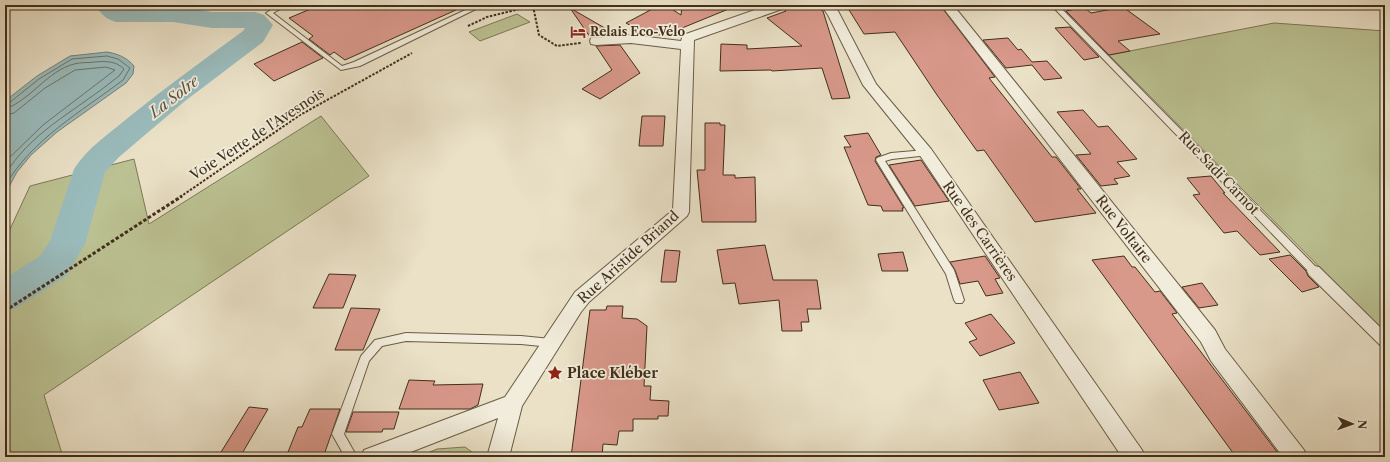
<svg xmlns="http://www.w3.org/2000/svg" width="1390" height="462" viewBox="0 0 1390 462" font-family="'Libre Caslon Text',serif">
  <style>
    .green { fill: #bbc192; stroke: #7e7856 }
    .water { fill: #9abcbd; stroke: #76847b }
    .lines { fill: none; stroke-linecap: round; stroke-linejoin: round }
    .shore { stroke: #6e766b; stroke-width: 1 }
    .river { fill: #9abcbd; fill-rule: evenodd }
    .building { fill: #d8988a; stroke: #412f19 }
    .service-casing { stroke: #6b5c44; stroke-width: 2 }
    .pedestrian-casing { stroke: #6b5c44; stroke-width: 2 }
    .minor-casing { stroke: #6b5c44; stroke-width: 2 }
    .path-far1 { stroke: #412f19; stroke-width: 2; stroke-dasharray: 2.5 1.5; stroke-linecap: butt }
    .path { stroke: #412f19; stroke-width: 3; stroke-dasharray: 3.5 2; stroke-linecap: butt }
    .service { fill: #f1ecdb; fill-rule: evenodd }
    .pedestrian { fill: #f1ecdb; fill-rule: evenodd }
    .minor { fill: #f1ecdb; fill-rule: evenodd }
    .labels { text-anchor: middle; stroke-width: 3.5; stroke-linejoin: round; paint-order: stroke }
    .far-poi-label { font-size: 12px; font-weight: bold; fill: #412f19; stroke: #f1ecdb; text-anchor: start }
    .street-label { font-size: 14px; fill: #412f19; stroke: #f1ecdb }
    .poi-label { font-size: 14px; font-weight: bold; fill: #412f19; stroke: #f1ecdb; text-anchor: start }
    .water-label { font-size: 15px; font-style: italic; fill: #575242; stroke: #f1ecdb }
  </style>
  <rect width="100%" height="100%" fill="#eae1c7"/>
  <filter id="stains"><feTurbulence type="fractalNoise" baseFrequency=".005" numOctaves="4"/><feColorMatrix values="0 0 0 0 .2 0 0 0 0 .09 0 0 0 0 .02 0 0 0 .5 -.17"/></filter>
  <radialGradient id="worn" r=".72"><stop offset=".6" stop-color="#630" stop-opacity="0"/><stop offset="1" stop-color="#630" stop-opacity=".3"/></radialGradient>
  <!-- green -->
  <path class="green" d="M517 14 530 22 480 41 469 32Z
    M1274 23 1385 31V333L1109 55Z
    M321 116 369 176 44 395 63 457H5V240L30 186 134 159 149 224Z
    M465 447 476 455 475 457H418L437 449Z"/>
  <!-- water -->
  <path class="water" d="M107 52C118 54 126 57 134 66L133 74 126 83 57 132 31 155 17 172 5 194V101L37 76 70 56Z"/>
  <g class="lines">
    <!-- shore -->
    <path class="shore" d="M5 104 9 103 39 79 72 59 107 56 118 59 130 68 123 80C81 112 32 139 5 186
      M5 109C31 100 47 71 74 64 81 62 89 63 95 62 106 61 116 61 124 69L119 76 110 83C73 112 29 134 5 175
      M5 115 14 113 45 88 75 70 106 67 115 70 43 125 5 162"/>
    <!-- river -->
    <path class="river" d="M101 5H127L125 7 173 6 212 12H255L264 15 273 25 263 42 185 101 119 157 105 172 85 244 66 276 18 307 5 312V278L40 256 50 241 74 169C87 148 110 133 129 117 166 87 205 59 243 31L245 28H212L173 22H116C107 19 104 17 98 9Z"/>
  </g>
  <!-- building -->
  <path class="building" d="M320 5H467L345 60 334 52 330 55 309 39 313 36 289 18Z
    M682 5H698V7L731 8 665 35 646 34 626 23 656 7 660 9 667 6 681 15Z
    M788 5H814L823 11 850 98 832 99 822 68 772 71 771 70 720 71 721 44 747 45V49L802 46 767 18 786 11 785 10Z
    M846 5H940L995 77 989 78 1052 157H1056L1081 189H1077L1096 213 1035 222 984 150 977 151 937 95 895 32 864 34Z
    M1084 7 1091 13 1123 7 1160 34 1118 41 1130 51 1109 55 1066 11Z
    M570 8 610 31 613 35 590 37Z
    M1070 27 1099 57 1084 60 1055 28Z
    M1008 38 1018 50 1021 49 1032 62 1047 61 1062 78 1044 80 1032 65 1006 68 983 40Z
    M302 42 323 58 274 81 254 64Z
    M620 45 640 73 600 99 582 89 612 70 596 46Z
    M1083 110 1098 127 1108 126 1137 159 1117 162 1130 176 1114 179 1118 184 1101 186 1076 155 1091 154 1057 112Z
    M642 116H665L663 146H639Z
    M705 123H720V125H725L723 175H735V178L755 177 756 222H702L697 170H705Z
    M868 133 881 155 876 157 875 161 904 208H902L903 211H883L881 206 868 205 844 147H851L844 136Z
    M921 160 949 201 915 206 889 165Z
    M1211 176 1225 193H1223L1280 252 1260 255 1237 231 1224 233 1193 195 1200 194 1187 178Z
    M765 245 773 280H817L821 309H807L809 322H801L802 331H782L779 300 739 304 735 283 723 284 717 250Z
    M665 250 680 251 676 282H661Z
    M903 252 908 271H882L878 254Z
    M1290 255 1306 271 1308 276 1319 287 1302 292 1269 259Z
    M985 256 1000 278 995 279 1003 293 986 296 978 281 960 284 955 270 950 262Z
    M1124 256 1132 267H1135L1155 292 1160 291 1177 313 1172 314 1281 457H1236L1092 260Z
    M329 274 356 275 343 308H313Z
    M1202 283 1218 305 1199 308 1182 287Z
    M607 306H623L622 318 637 319 647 326 644 386H651L650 400 669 401 668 416H658V419H633V431H619L617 445 603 444 602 457H571L590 310H606Z
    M351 308 380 309 363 350H335Z
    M991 314 1015 343 980 356 969 342 977 339 965 323Z
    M1020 372 1039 403 999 410 983 380Z
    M409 380 435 381 433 385 483 384 478 405 470 409H399Z
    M249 407 268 409 240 457H218Z
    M310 409H340L324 455 310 453 309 457H286L298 427H302Z
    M353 412H399L394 429H383L382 432H346Z"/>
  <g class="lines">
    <!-- service casing -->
    <g class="service-casing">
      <path id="service" d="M279 5H287L273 13 342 66 354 62 476 5H484L360 66 341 70 266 13Z
        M1051 5H1058L1317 268 1319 271 1317 274H1311Z
        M926 150 929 151 930 153 929 155 892 159 885 161 954 270 964 300 962 303H956L954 300 946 274 876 160 877 158 891 153Z
        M406 333 521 336 551 339 555 340 556 343 555 346 551 347 521 344 406 341 382 346 369 361 344 434 357 457H345L332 434 361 356 375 340Z"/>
    </g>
    <!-- pedestrian casing -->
    <g class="pedestrian-casing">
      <path id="pedestrian" d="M1314 266 1319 267 1385 332V347L1380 345 1309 275 1307 271 1309 267Z"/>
    </g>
    <!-- minor casing -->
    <g class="minor-casing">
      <path id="minor" d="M769 5H787L785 8 694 40 689 212 687 216 589 302 581 312 522 406 509 457H487L498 418 398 457H361L364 450 505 397 575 292 673 210 681 49 631 43 596 45 591 44 590 41 591 38 631 35 681 41 683 35Z
        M821 5H833L838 11 876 84 931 149 1142 450 1145 457H1122L921 157 863 85 828 15Z
        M941 5H953L1215 330 1225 349 1304 450 1307 457H1283L1211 361 1201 342Z"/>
    </g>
    <!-- path-far1 -->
    <path class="path-far1" d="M533 6 539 35 557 46 581 43
      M468 26 487 17 536 5
      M180 197 300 115 412 53"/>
    <!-- path -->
    <path class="path" d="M5 311 182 196"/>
    <!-- service -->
    <use href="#service" class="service"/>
    <!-- pedestrian -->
    <use href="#pedestrian" class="pedestrian"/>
    <!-- minor -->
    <use href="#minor" class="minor"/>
  </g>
  <!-- icons -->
  <defs>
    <g id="hotel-bare" transform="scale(1.2)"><path d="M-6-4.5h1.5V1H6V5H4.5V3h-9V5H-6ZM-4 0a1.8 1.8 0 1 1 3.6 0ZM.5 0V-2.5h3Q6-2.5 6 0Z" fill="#8f2418" stroke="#f1ecdb" stroke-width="2.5" paint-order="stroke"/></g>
    <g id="sight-bare" transform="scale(1.2)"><path d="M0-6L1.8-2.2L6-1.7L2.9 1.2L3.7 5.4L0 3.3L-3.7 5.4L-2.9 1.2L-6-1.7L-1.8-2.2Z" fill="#8f2418" stroke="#f1ecdb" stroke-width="2.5" paint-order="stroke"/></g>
  </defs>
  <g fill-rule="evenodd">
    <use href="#hotel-bare" x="578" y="32"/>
    <use href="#sight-bare" x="555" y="373"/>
  </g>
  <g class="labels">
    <!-- far-poi labels -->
    <g class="far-poi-label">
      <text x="590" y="36">Relais Eco-Vélo</text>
    </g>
    <!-- street labels -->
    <g class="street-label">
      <text transform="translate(257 134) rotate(-33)" y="5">Voie Verte de l'Avesnois</text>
      <text transform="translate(1219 173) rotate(46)" y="5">Rue Sadi Carnot</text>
      <text transform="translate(1124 229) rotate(52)" y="5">Rue Voltaire</text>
      <text transform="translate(980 231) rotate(55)" y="5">Rue des Carrières</text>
      <text transform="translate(628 257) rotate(-42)" y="5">Rue Aristide Briand</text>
    </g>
    <!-- poi labels -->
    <g class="poi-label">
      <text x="567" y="378">Place Kléber</text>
    </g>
    <!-- water labels -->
    <g class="water-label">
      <text transform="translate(174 97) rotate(-38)" y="5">La Solre</text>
    </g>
  </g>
  <!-- margin -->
  <rect width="1390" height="462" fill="none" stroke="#eae1c7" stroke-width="20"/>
  <rect x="6" y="6" width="1378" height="450" fill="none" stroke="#412f19" stroke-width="2"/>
  <rect x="10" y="10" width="1370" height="442" fill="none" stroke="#412f19"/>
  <!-- north arrow -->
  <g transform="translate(1352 424) rotate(92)" stroke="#f1ecdb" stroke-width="3" paint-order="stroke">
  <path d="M0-3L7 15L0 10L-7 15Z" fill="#412f19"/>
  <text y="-6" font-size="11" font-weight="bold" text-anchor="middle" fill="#412f19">N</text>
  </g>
  <rect width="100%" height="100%" filter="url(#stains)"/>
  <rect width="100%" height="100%" fill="url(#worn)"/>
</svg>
